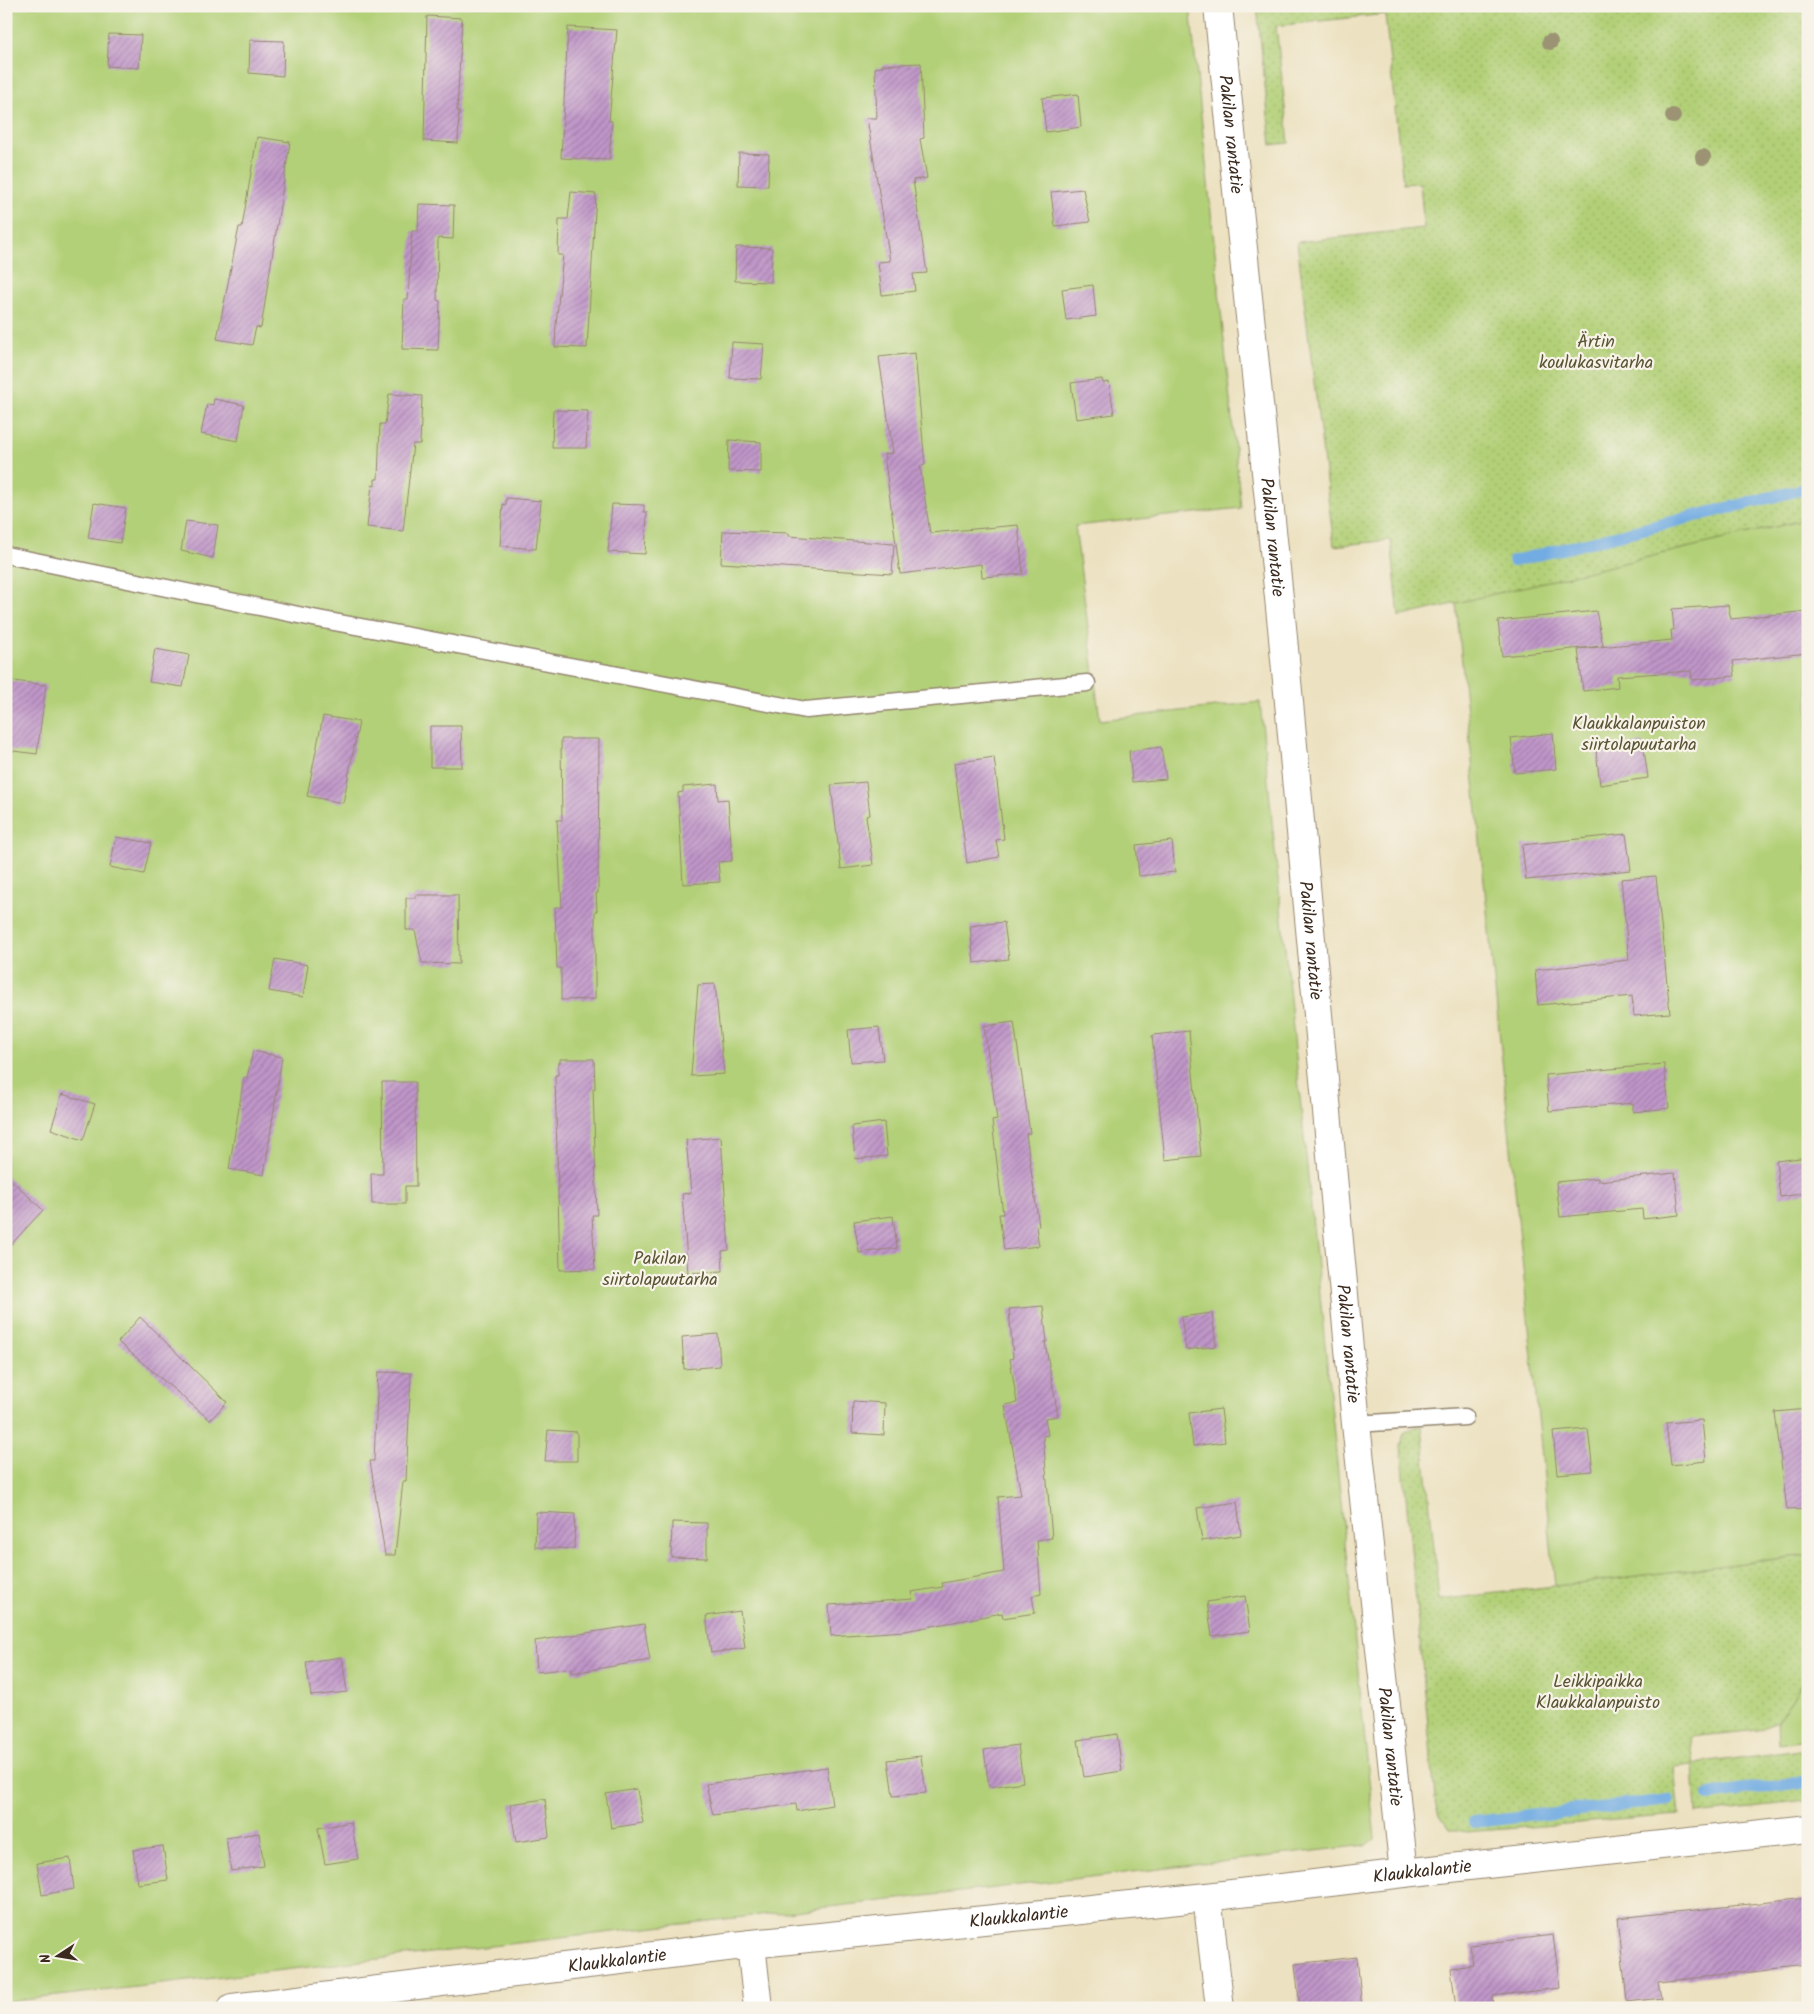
<svg xmlns="http://www.w3.org/2000/svg" width="1814" height="2014" viewBox="0 0 1814 2014" font-family="Kalam,sans-serif">
  <style>
    .grass { fill: url(#grass-dots); stroke: #767d4a }
    .garden { fill: #b2d077; stroke: #767d4a }
    .lines { fill: none; stroke-linecap: round; stroke-linejoin: round }
    .stream { stroke: #72ace2; stroke-width: 12 }
    .building { fill: url(#building-hatch) }
    .lane-casing { stroke: #94866f; stroke-width: 19 }
    .street-casing { stroke: #94866f; stroke-width: 30 }
    .lane { stroke: #fff; stroke-width: 16 }
    .street { stroke: #fff; stroke-width: 28 }
    .tree { fill: #9b9373 }
    .labels { text-anchor: middle; stroke-width: 4.5; stroke-linejoin: round; paint-order: stroke }
    .street-label { font-size: 18px; fill: #3b2a1e; stroke: #f7f3e8 }
    .park-label { font-size: 18px; fill: #595434; stroke: #f7f3e8 }
  </style>
  <defs>
    <pattern id="grass-dots" width="8" height="8" patternUnits="userSpaceOnUse" patternTransform="scale(1.25)"><rect width="8" height="8" fill="#b2d077"/><path d="M2 2h.1M6 6h.1" fill="none" stroke="#9ab366" stroke-width="1.8" stroke-linecap="round"/></pattern>
    <pattern id="building-hatch" width="6" height="6" patternUnits="userSpaceOnUse" patternTransform="scale(1.25)"><rect width="6" height="6" fill="#c096c9"/><path d="M-1 1l2-2M0 6l6-6M5 7l2-2" fill="none" stroke="#9d7ba3"/></pattern>
  </defs>
  <rect width="100%" height="100%" fill="#f7f3e8"/>
  <filter id="ink" filterUnits="userSpaceOnUse"><feTurbulence type="fractalNoise" baseFrequency=".02" numOctaves="2"/><feDisplacementMap in="SourceGraphic" scale="10" xChannelSelector="R" yChannelSelector="G"/><feConvolveMatrix kernelMatrix="1 2 1 2 8 2 1 2 1" color-interpolation-filters="sRGB"/></filter>
  <filter id="wash" filterUnits="userSpaceOnUse"><feTurbulence type="fractalNoise" baseFrequency=".0096" numOctaves="4" result="noise"/><feDisplacementMap in="SourceGraphic" scale="20" xChannelSelector="R" yChannelSelector="G"/><feGaussianBlur stdDeviation="1.12" result="paint"/><feColorMatrix in="noise" values="0 0 0 0 0 0 0 0 0 0 0 0 0 0 0 0 0 1.4 0 .05"/><feComposite in="paint" operator="in"/></filter>
  <g filter="url(#wash)">
    <rect width="100%" height="100%" fill="#ece1c0"/>
    <!-- grass -->
    <path class="grass" d="M1257 6H1808V519L1399 617 1391 540 1334 546 1297 242 1424 228 1420 183 1403 184 1385 14 1276 26 1289 143 1271 145Z
      M1422 1426 1439 1600 1808 1555V1674L1791 1702 1777 1722 1759 1730 1690 1737 1694 1764 1808 1749V1801L1696 1813 1693 1765 1674 1767 1679 1815 1466 1832 1449 1829 1440 1816 1435 1798 1401 1445 1404 1433 1415 1427Z"/>
    <!-- garden -->
    <path class="garden" d="M6 6H1190L1241 508 1075 526 1100 720 1260 702 1375 1839 1367 1845 6 2002Z
      M1808 519V1555L1555 1586 1456 603Z
      M1808 1674V1740L1778 1744 1777 1722 1791 1702Z"/>
    <g class="lines">
      <!-- stream -->
      <path class="stream" d="M1514 561 1808 488
        M1709 1795 1808 1781
        M1474 1822 1669 1800"/>
    </g>
    <g id="blocks">
      <!-- building -->
      <path class="building" d="M427 16 462 18 457 111H459L458 143 424 141Z
        M568 27 617 30 609 121H612L609 160 561 158Z
        M109 34 141 35 139 68 107 66Z
        M250 40 284 41 283 76 249 73Z
        M921 63 924 138 920 139 927 178 913 180 927 273 913 274 915 291 882 295 878 262 890 261 867 118H877L875 68 882 67V65Z
        M1078 94 1081 127 1046 132 1042 98Z
        M257 137 290 142 261 328 256 327 252 345 217 339 239 227H242Z
        M739 153 769 154 768 186 738 185Z
        M1083 189 1090 222 1055 226 1051 192Z
        M571 192 596 194 587 348 555 347 556 324 563 255H558L559 219H568Z
        M419 204 454 205 453 239 438 238 437 300 440 301 438 350 402 349 404 299H408L412 231H418Z
        M736 247 772 248 771 282 735 281Z
        M1093 285 1096 316 1066 320 1062 289Z
        M732 342 764 344 761 379 730 378Z
        M915 353 925 465 920 466 930 533 1018 525 1023 574 982 577 981 564 900 574 884 454 893 453 879 357Z
        M1102 379 1103 383 1109 382 1114 414 1076 419 1071 383Z
        M389 394 422 396 420 444H413L403 531 367 527 372 485 375 486V479H378L380 424H385Z
        M214 399 244 405 238 441 201 434 207 404 213 405Z
        M553 410 588 411 586 448H552Z
        M729 440 761 442V472L728 471Z
        M506 498 541 501 536 549 500 546 503 504 506 505Z
        M94 503 126 508 120 543 88 538Z
        M612 504 644 505V512H647L645 554 608 552Z
        M186 521 218 525 213 558 181 551Z
        M723 531 789 533V536L894 544 892 574 721 563Z
        M1728 605 1731 619 1808 611V653L1733 661 1735 676 1692 680 1691 671 1617 676 1618 687 1583 691 1578 649 1672 640 1671 630H1674L1672 609Z
        M1596 611 1603 646 1502 656 1498 621Z
        M155 649 189 655 183 687 149 682Z
        M6 680 46 685 37 754 6 750Z
        M323 716 359 722 343 803 307 796Z
        M430 726H461L462 767H430Z
        M1553 733 1556 769 1515 773 1511 738Z
        M561 739H599L598 893H596L597 911H595V999L561 1000V968H557L555 907H562L557 820H562Z
        M1643 743 1648 778 1600 785 1596 750Z
        M1161 747 1166 779 1132 782 1129 751Z
        M994 757 1004 839 996 840 999 857 967 863 954 763Z
        M866 782 870 815 866 816 873 865 841 869 831 785Z
        M717 784 718 800 728 799 732 861 718 862 720 882 683 884 678 793 683 792V787Z
        M1626 834 1631 870 1526 880 1522 845Z
        M116 837 151 843 144 874 110 867Z
        M1172 841 1175 872 1139 876 1136 845Z
        M1656 876 1670 1013 1634 1016 1632 996 1538 1005 1535 970 1629 960 1621 879Z
        M416 895H458L459 964 422 963 415 930H406V898H416Z
        M1004 922 1009 959 974 963 970 926Z
        M275 959 308 965 303 997 269 991Z
        M715 984 724 1074 691 1076 698 985Z
        M1014 1022 1030 1133 1026 1134 1039 1226 1036 1227 1039 1246 1004 1250 999 1214H1003L992 1121 997 1120 984 1026Z
        M879 1027 883 1060 851 1062 848 1030Z
        M1189 1031 1201 1156 1165 1160 1152 1036 1154 1035Z
        M253 1051 282 1057 264 1175 229 1169 244 1077 247 1078Z
        M560 1059H594L595 1089H593L597 1215H592L595 1269 560 1270 555 1075H558V1063H560Z
        M1664 1064 1669 1108 1633 1112V1103L1549 1111 1546 1075Z
        M382 1082H415L416 1186H405V1204H372L371 1174H383Z
        M62 1094 95 1104 83 1140 51 1129Z
        M884 1122 887 1156 855 1159 852 1126Z
        M721 1137 729 1250 722 1251 723 1271 688 1273 682 1194 691 1193 686 1140Z
        M1808 1157V1193L1780 1197 1776 1161Z
        M1675 1173 1679 1215 1643 1219 1642 1209 1560 1217 1556 1182 1598 1178V1181Z
        M6 1175 43 1210 6 1250Z
        M893 1216 897 1248 859 1253 854 1221Z
        M1043 1306 1047 1342H1045L1058 1416 1045 1418 1048 1435 1043 1436 1052 1538 1037 1540 1041 1594 1032 1596 1035 1613 1003 1618 1002 1613 905 1631 831 1636 829 1605 913 1599 911 1592 943 1587 942 1583 1004 1572 998 1497 1021 1495 1005 1405 1017 1403 1010 1359 1013 1358 1009 1309Z
        M1212 1313 1216 1346 1186 1350 1181 1317Z
        M140 1317 227 1402 210 1420 118 1342Z
        M718 1334 720 1366 684 1369 682 1337Z
        M378 1372 411 1373 406 1481H403L395 1555H385L370 1461H374Z
        M853 1401 885 1403 884 1435 852 1433Z
        M1221 1409 1225 1442 1193 1446 1189 1413Z
        M1808 1409V1509L1787 1510 1775 1412Z
        M1702 1420 1706 1461 1671 1465 1666 1423Z
        M1588 1429 1593 1471 1557 1474 1553 1432Z
        M548 1430 577 1432V1461H545Z
        M1237 1502 1241 1535 1202 1541 1197 1508Z
        M536 1512 575 1514 574 1549 535 1547Z
        M672 1522 707 1523V1558L671 1557Z
        M1245 1596 1250 1631 1212 1636 1207 1602Z
        M740 1611 745 1648 711 1653 706 1616Z
        M644 1624 650 1660 572 1673V1668L537 1672 535 1641Z
        M342 1657 347 1692 311 1696 306 1662Z
        M1117 1734 1122 1771 1084 1777 1078 1740Z
        M1018 1745 1023 1782 989 1787 984 1750Z
        M921 1756 926 1793 893 1796 888 1760Z
        M827 1767 832 1805 797 1811 796 1804 713 1815 706 1784Z
        M637 1789 643 1823 611 1828 606 1794Z
        M545 1799 549 1837 516 1842 510 1804Z
        M351 1822 358 1859 325 1864 318 1828Z
        M259 1833 264 1866 231 1871 226 1838Z
        M163 1846 168 1880 138 1884 133 1850Z
        M70 1858 74 1889 42 1895 37 1863Z
        M1808 1898V1966L1658 1982 1661 1998 1627 2002 1618 1918Z
        M1553 1935 1560 1988 1492 1996 1493 2008H1456L1451 1968 1473 1965 1470 1945Z
        M1357 1957 1362 2008H1300L1295 1964Z"/>
    </g>
  </g>
  <g filter="url(#ink)">
    <use href="#blocks" fill-opacity="0" stroke="#94866f" stroke-width="1"/>
    <g class="lines">
      <!-- lane casing -->
      <g class="lane-casing">
        <path id="lane" d="M6 555 318 619 806 710 1087 683
          M1356 1424 1465 1417"/>
      </g>
      <!-- street casing -->
      <g class="street-casing">
        <g id="street">
          <path id="s1" d="M1218 6 1282 627 1356 1424 1404 1873"/>
          <path d="M1207 1897 1220 2008"/>
          <path d="M751 1944 758 2008"/>
          <path id="s2" d="M232 2008 751 1944 1207 1897 1404 1873 1808 1829"/>
        </g>
      </g>
      <!-- lane -->
      <use href="#lane" class="lane"/>
      <!-- street -->
      <use href="#street" class="street"/>
    </g>
    <!-- trees -->
    <g class="tree">
      <circle cx="1550" cy="42" r="8"/>
      <circle cx="1673" cy="116" r="8"/>
      <circle cx="1703" cy="157" r="8"/>
    </g>
  </g>
  <g class="labels">
    <!-- street labels -->
    <g class="street-label">
      <text dy="6" stroke="none"><textPath href="#s1" startOffset="129">Pakilan rantatie</textPath></text>
      <text dy="6" stroke="none"><textPath href="#s1" startOffset="534">Pakilan rantatie</textPath></text>
      <text dy="6" stroke="none"><textPath href="#s1" startOffset="939">Pakilan rantatie</textPath></text>
      <text dy="6" stroke="none"><textPath href="#s1" startOffset="1344">Pakilan rantatie</textPath></text>
      <text dy="6" stroke="none"><textPath href="#s1" startOffset="1749">Pakilan rantatie</textPath></text>
      <text dy="6" stroke="none"><textPath href="#s2" startOffset="1198">Klaukkalantie</textPath></text>
      <text dy="6" stroke="none"><textPath href="#s2" startOffset="792">Klaukkalantie</textPath></text>
      <text dy="6" stroke="none"><textPath href="#s2" startOffset="388">Klaukkalantie</textPath></text>
    </g>
    <!-- park labels -->
    <g class="park-label">
      <text x="1596" y="347">Ärtin<tspan x="1596" dy="21">koulukasvitarha</tspan></text>
      <text x="1639" y="729">Klaukkalanpuiston<tspan x="1639" dy="21">siirtolapuutarha</tspan></text>
      <text x="660" y="1264">Pakilan<tspan x="660" dy="21">siirtolapuutarha</tspan></text>
      <text x="1598" y="1687">Leikkipaikka<tspan x="1598" dy="21">Klaukkalanpuisto</tspan></text>
    </g>
  </g>
  <!-- margin -->
  <rect width="1814" height="2014" fill="none" stroke="#f7f3e8" stroke-width="25"/>
  <!-- north arrow -->
  <g transform="translate(58 1956) rotate(258)" stroke="#f7f3e8" stroke-width="4" paint-order="stroke">
  <path d="M0-4L9 19L0 12L-9 19Z" fill="#3b2a1e"/>
  <text y="-8" font-size="14" font-weight="bold" text-anchor="middle" fill="#3b2a1e">N</text>
  </g>
</svg>
